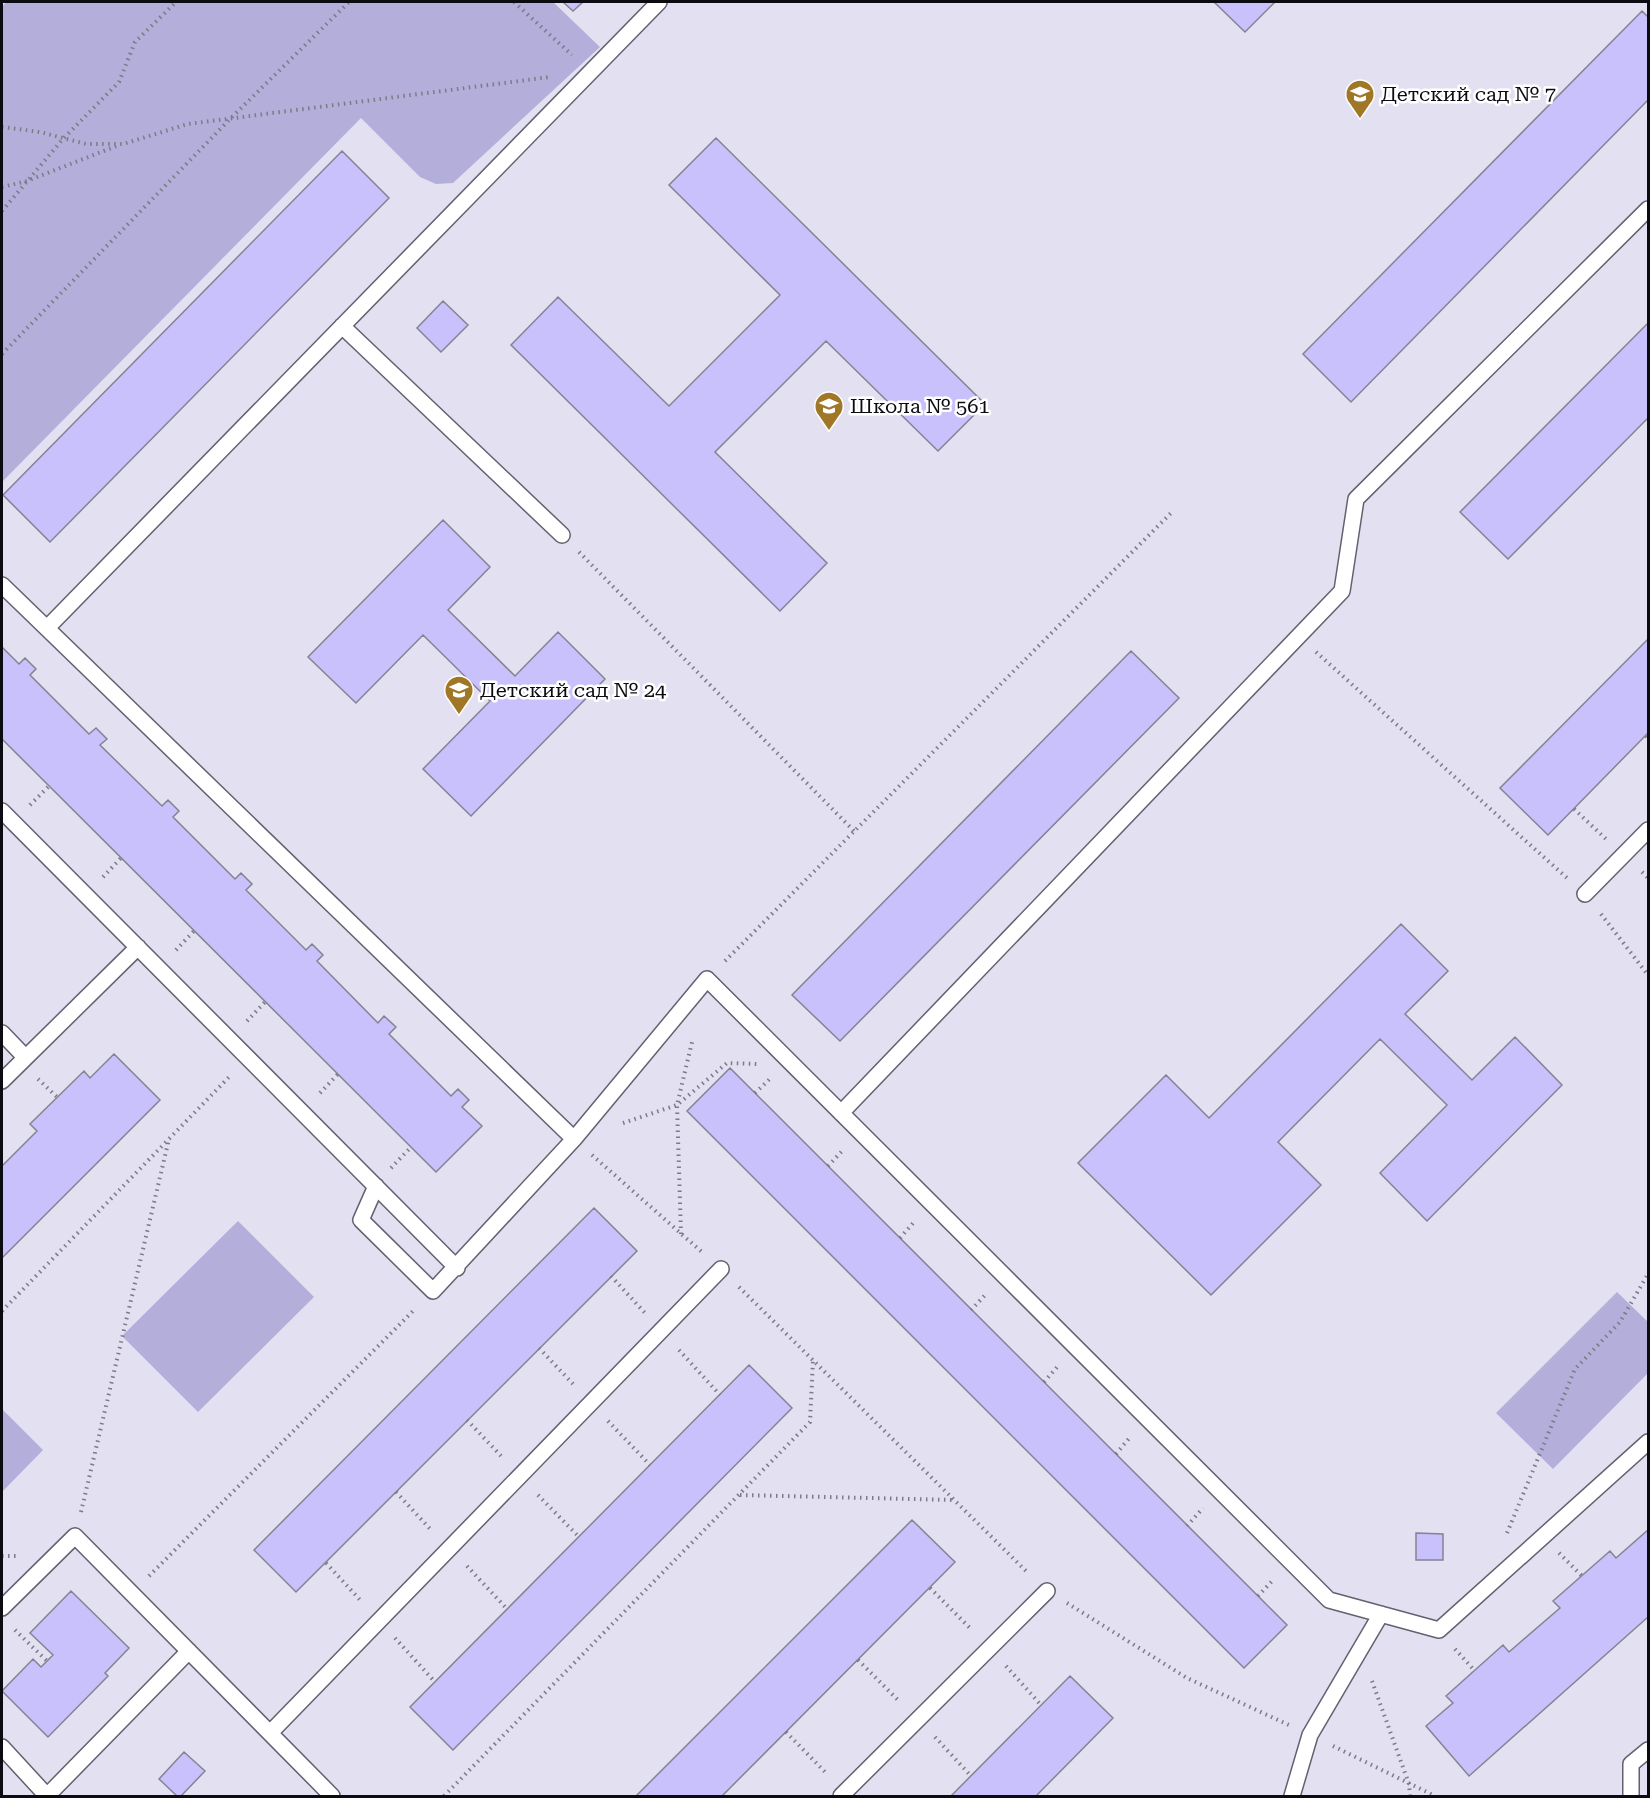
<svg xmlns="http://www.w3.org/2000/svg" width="1650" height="1798" viewBox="0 0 1650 1798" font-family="'Roboto Serif',serif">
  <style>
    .green { fill: #b4aedb }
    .building { fill: #c9c1fc; stroke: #858392; stroke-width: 1.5 }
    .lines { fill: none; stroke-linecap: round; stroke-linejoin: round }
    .service-casing { stroke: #63616f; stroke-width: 18 }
    .path { stroke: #7c7b86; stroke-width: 4; stroke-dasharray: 1.5 4.5; stroke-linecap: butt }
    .service { stroke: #fff; stroke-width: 15 }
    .labels { text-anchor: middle; stroke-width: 5; stroke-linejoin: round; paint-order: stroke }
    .poi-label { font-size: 20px; fill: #0c0b11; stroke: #fff; text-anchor: start }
  </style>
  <rect width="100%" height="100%" fill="#e2e0f1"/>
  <!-- green -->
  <path class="green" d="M6 2H553L600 47 453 183 436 184 420 177 361 118 2 482V7Z
    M238 1221 314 1297 198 1412 122 1336Z
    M1617 1292 1648 1322V1373L1553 1469 1496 1413Z
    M2 1409 43 1450 2 1492Z"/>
  <!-- building -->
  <path class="building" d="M563 2H583L573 11Z
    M1214 2H1275L1245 32Z
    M1642 11 1648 17V100L1351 402 1303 354Z
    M716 138 985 404 938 451 826 341 715 452 827 563 780 611 511 345 558 297 669 406 780 295 669 185Z
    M342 151 389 198 50 542 3 495Z
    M443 301 468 325 441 352 417 328Z
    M1648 323V418L1508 559 1460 512Z
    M443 520 490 567 448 610 515 676 558 632 605 679 471 816 423 769 490 701 423 635 356 703 308 657Z
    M1648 639V733L1548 835 1500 788Z
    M2 647 19 664 25 658 36 669 30 675 89 734 96 728 107 739 100 745 162 806 168 800 179 811 173 817 235 879 241 873 252 884 246 890 306 950 312 944 323 955 317 961 378 1023 384 1016 396 1027 389 1034 451 1096 458 1089 469 1100 462 1107 482 1126 436 1172 2 739Z
    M1131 651 1179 698 840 1041 792 995Z
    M1401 924 1448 971 1405 1014 1472 1080 1515 1037 1562 1085 1427 1221 1380 1173 1447 1105 1380 1039 1278 1142 1321 1185 1211 1295 1078 1163 1166 1075 1209 1118Z
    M114 1054 160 1100 2 1258V1166L37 1131 30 1124 84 1071 90 1078Z
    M730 1068 1287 1625 1244 1668 687 1111Z
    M594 1208 637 1251 296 1592 254 1550Z
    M749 1365 792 1408 453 1750 410 1707Z
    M912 1520 955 1562 722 1796H636Z
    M1648 1530V1617L1469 1776 1426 1726 1453 1703 1446 1696 1503 1645 1509 1652 1560 1608 1553 1601 1610 1551 1616 1558Z
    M1416 1533 1443 1534V1560H1416Z
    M71 1591 129 1648 105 1673 108 1676 48 1737 2 1691 33 1659 41 1667 53 1655 30 1633Z
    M1070 1676 1113 1718 1036 1796H951Z
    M184 1752 205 1771 181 1796H177L159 1779Z"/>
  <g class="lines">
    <!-- service casing -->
    <g class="service-casing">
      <path id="service" d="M342 326 562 535
        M2 585 574 1139
        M47 628 659 2
        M2 811 457 1268
        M1585 894 1648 830
        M2 1033 25 1057
        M2 1081 138 947
        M841 1113 1342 591 1356 499 1648 209
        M376 1186 361 1220 433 1291 574 1139 707 979 1329 1600 1439 1630 1648 1442
        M2 1608 75 1536 332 1796
        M270 1733 721 1269
        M2 1747 47 1796 189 1651
        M841 1796 1047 1591
        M1292 1796 1310 1735 1381 1614
        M1631 1796V1764L1648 1750"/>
    </g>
    <!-- path -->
    <path class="path" d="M514 2 572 55
      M2 127 40 132 86 144H123L188 124 550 77
      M2 187 27 181 119 145
      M2 211 62 140 119 82 135 42 176 2
      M2 354 230 119 349 2
      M579 552 854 831
      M1316 652 1567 878
      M1646 736 1648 739
      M30 805 49 786
      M1574 809 1606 839
      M1642 872 1648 878
      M103 877 121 858
      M1601 914 1648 975
      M176 950 194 931
      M725 961 1173 511
      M247 1021 265 1002
      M38 1079 57 1097
      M320 1093 338 1074
      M755 1093 772 1077
      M623 1123 677 1105 727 1063 757 1064
      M592 1155 703 1253
      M828 1166 844 1149
      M391 1168 411 1147
      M681 1234 677 1105 693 1038
      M900 1238 915 1221
      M611 1276 645 1313
      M739 1287 1028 1573
      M971 1310 987 1293
      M2 1311 231 1075
      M539 1348 574 1385
      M679 1350 720 1395
      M1044 1382 1059 1365
      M467 1420 504 1459
      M608 1421 650 1465
      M1116 1454 1131 1436
      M396 1492 432 1531
      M538 1495 579 1537
      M740 1495 954 1500
      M81 1512 169 1139
      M1187 1526 1203 1508
      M1507 1533 1575 1369 1620 1322 1648 1274
      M1559 1553 1582 1576
      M2 1556H18
      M326 1563 362 1602
      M467 1566 507 1609
      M149 1576 415 1309
      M930 1588 972 1630
      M1258 1596 1274 1579
      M1067 1603 1187 1678 1289 1725
      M15 1630 47 1661
      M395 1638 435 1682
      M1455 1649 1475 1671
      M858 1660 900 1702
      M1006 1666 1041 1705
      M1372 1681 1409 1784 1410 1796
      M786 1732 827 1774
      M935 1737 971 1776
      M1333 1746 1435 1796
      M444 1796 810 1422 813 1360"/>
    <!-- service -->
    <use href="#service" class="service"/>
  </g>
  <!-- icons -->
  <defs>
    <g id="school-pin" transform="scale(1.5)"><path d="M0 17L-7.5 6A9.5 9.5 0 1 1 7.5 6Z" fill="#a07726" stroke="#fff"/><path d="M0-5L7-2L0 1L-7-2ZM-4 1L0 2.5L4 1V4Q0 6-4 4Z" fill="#fff"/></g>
  </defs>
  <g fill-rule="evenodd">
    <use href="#school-pin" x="1360" y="94"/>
    <use href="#school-pin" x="829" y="406"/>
    <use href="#school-pin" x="459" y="690"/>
  </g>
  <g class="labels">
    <!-- poi labels -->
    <g class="poi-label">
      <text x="1381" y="101">Детский сад № 7</text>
      <text x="850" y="413">Школа № 561</text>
      <text x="480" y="697">Детский сад № 24</text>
    </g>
  </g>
  <!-- border -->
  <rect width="1650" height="1798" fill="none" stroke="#0c0b11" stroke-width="6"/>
</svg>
